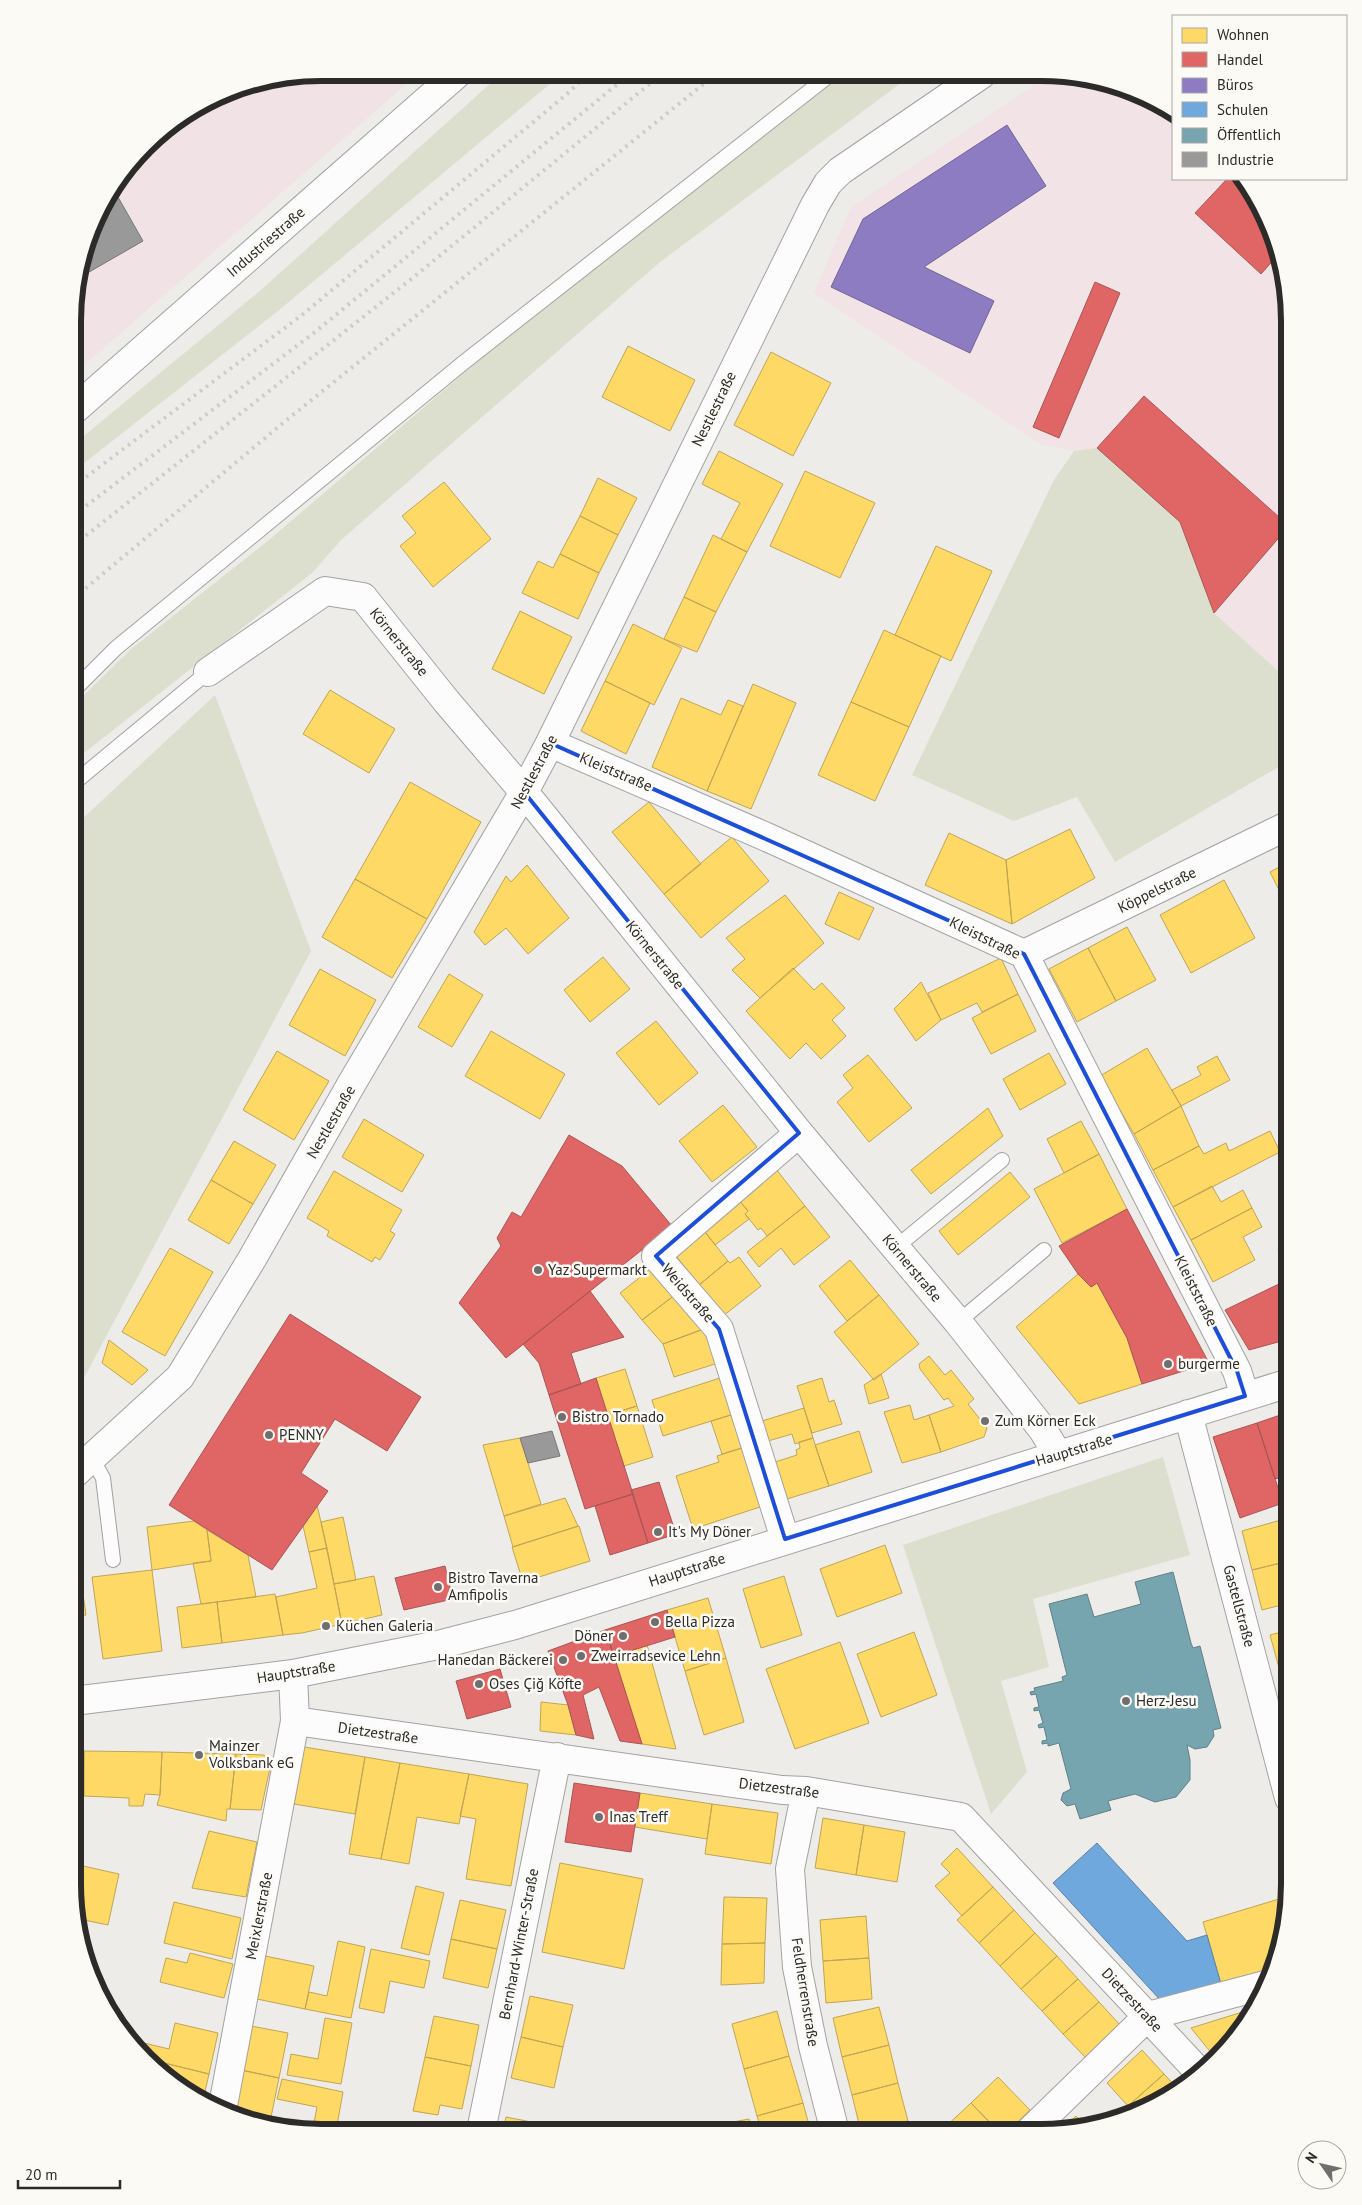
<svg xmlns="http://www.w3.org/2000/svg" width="1362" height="2205" viewBox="0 0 1362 2205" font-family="'PT Sans',sans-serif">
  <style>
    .commercial { fill: #f1e3e6 }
    .industrial { fill: #f1e3e5 }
    .green { fill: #dcdfcd }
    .homes { fill: #ffd966; stroke: #c0a554 }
    .shops { fill: #e06666; stroke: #aa5454 }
    .offices { fill: #8e7cc3; stroke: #716495 }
    .schools { fill: #6fa8dc; stroke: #5b82a7 }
    .public { fill: #76a5af; stroke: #608087 }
    .industry { fill: #999; stroke: #787878 }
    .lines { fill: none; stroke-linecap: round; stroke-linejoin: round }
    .service-casing { stroke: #a3a2a0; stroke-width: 16 }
    .minor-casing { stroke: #a3a2a0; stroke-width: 30 }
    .tertiary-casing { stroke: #a3a2a0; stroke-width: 30 }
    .service { stroke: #fcfcfc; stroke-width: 14 }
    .minor { stroke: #fcfcfc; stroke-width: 28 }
    .tertiary { stroke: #fcfcfc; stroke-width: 28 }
    .rail { stroke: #ccccca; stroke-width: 4; stroke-dasharray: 2.5 5; stroke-linecap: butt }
    .marked { fill: none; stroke: #1d4ed8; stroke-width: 4; stroke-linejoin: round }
    .poi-dot { fill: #706f6d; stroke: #fcfaf5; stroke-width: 2 }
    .labels { text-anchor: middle; stroke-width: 5; stroke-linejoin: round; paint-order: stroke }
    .street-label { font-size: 15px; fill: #2c2b2a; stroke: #fcfaf5 }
    .poi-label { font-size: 15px; fill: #2c2b2a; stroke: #fcfaf5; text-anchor: start }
    .rim { fill: none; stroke: #2c2b2a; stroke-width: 6 }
  </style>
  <rect width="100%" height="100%" fill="#edece9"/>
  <!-- commercial -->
  <path class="commercial" d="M1049 75H1074L1136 92 1173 113V179H1243L1271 226 1289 321V681L1214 613 1180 522 1097 449 1074 451 1040 444 814 293 851 207Z"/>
  <!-- industrial -->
  <path class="industrial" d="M321 73H419L74 374 75 289 98 211 157 134 226 91Z"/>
  <!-- green -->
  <path class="green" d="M502 73H563L278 311 74 471V444L261 290Z
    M835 74H913L660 262 341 540 312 573 74 761V705L130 650 269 540 506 337Z
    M1097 448 1180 522 1214 613 1289 681V761L1115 862 1077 797 1014 821 912 775 1054 480 1074 451Z
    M215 695 311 951 84 1378 73 1382 74 830 79 822Z
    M1163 1457 1190 1555 1033 1599 1049 1667 1001 1681 1027 1772 991 1814 903 1545Z"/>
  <!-- homes -->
  <path class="homes" d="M628 346 695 380 670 431 602 397Z
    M771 352 831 383 793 456 734 425Z
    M719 451 783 484 747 552 721 539 740 503 702 484Z
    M805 471 875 503 840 578 770 546Z
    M598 478 637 498 618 535 580 516Z
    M444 482 491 539 433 587 400 546 416 533 402 516Z
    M580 516 618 535 599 573 560 554Z
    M713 535 747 552 716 612 684 597Z
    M936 546 992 571 951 661 895 635Z
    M560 554 599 573 578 619 522 593 538 561 553 568Z
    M684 597 716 612 697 652 664 639Z
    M520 611 572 637 544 694 492 669Z
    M633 624 682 648 654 705 605 681Z
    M884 630 941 656 909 727 851 702Z
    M605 681 650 703 626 754 581 731Z
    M753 684 796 703 751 809 707 791Z
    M330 690 395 729 369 773 303 734Z
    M681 698 721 715 728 700 743 706 707 791 652 767Z
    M851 702 909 727 875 801 818 775Z
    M410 782 481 822 427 919 355 879Z
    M649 802 701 864 664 894 612 832Z
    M1070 829 1095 878 1012 924 1006 860Z
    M949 833 1006 860 1012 924 925 885Z
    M732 837 769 881 701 938 664 894Z
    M1289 862V910L1270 872Z
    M527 865 569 918 528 954 506 928 485 945 474 932 506 876 511 882Z
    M355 879 427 919 392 978 322 937Z
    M1224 880 1255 938 1191 973 1160 915Z
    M839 892 874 908 859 940 825 924Z
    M785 895 824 943 760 998 732 970 745 959 726 938Z
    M1127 927 1156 980 1116 1001 1088 948Z
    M1088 948 1116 1001 1077 1022 1049 969Z
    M603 957 630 989 590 1022 564 990Z
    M1001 958 1018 994 982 1012 977 1003 941 1020 928 993Z
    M793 968 814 990 822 983 845 1008 832 1020 846 1036 821 1059 806 1043 790 1059 746 1011Z
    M320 969 376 1000 345 1056 289 1025Z
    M449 974 483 995 452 1047 418 1027Z
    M921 982 941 1020 916 1041 894 1009Z
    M1018 994 1036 1031 991 1054 972 1018Z
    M656 1021 698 1073 659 1105 616 1053Z
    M491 1031 565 1074 540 1119 465 1076Z
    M1147 1048 1181 1106 1134 1134 1100 1076Z
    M277 1051 329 1081 294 1140 243 1110Z
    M1049 1053 1066 1084 1020 1110 1003 1079Z
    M868 1055 912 1108 869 1142 837 1102 853 1088 843 1075Z
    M1217 1056 1230 1080 1181 1106 1172 1090 1201 1075 1197 1067Z
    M723 1105 757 1147 712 1182 679 1141Z
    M1181 1106 1199 1146 1153 1170 1134 1134Z
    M988 1108 1003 1136 931 1194 911 1170Z
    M364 1119 424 1155 402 1192 342 1157Z
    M1081 1121 1099 1154 1064 1173 1047 1139Z
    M1270 1131 1280 1152 1173 1207 1153 1170 1199 1146 1204 1154 1226 1143 1229 1151Z
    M234 1141 276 1165 253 1204 211 1180Z
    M1099 1154 1127 1209 1062 1243 1034 1189Z
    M776 1169 805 1206 767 1236 761 1228 758 1230 745 1214 748 1211 738 1199Z
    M334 1171 402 1210 390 1231 395 1234 380 1260 375 1257 372 1262 327 1236 329 1231 307 1218Z
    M1010 1172 1030 1197 958 1255 939 1231Z
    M211 1180 253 1204 229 1244 188 1220Z
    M1212 1186 1221 1202 1243 1190 1252 1208 1191 1240 1173 1207Z
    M738 1199 748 1211 745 1214 749 1219 715 1245 702 1228Z
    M805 1206 830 1237 794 1265 781 1248 759 1267 747 1252Z
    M1252 1208 1262 1227 1243 1237 1255 1260 1213 1282 1191 1240Z
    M702 1228 728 1261 699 1285 673 1252Z
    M1289 1244V1281L1278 1249Z
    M170 1248 213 1272 165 1356 122 1332Z
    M739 1257 761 1286 723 1316 699 1285 728 1261 730 1263Z
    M850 1260 879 1295 847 1321 819 1286Z
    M653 1267 675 1295 642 1320 620 1293Z
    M1078 1274 1091 1287 1097 1283 1127 1338 1142 1384 1079 1404 1016 1327Z
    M675 1295 703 1329 663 1344 642 1320Z
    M879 1295 919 1344 874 1380 834 1332Z
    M707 1328 718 1363 674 1377 663 1344Z
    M109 1340 148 1370 132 1385 102 1363Z
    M929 1356 945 1375 951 1370 974 1399 968 1404 987 1428 984 1437 941 1452 929 1415 954 1406 948 1398 944 1400 920 1369 919 1364Z
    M625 1369 637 1406 607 1415 596 1378Z
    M881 1374 889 1398 869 1404 864 1385Z
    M723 1377 734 1414 663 1436 652 1400Z
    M822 1378 829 1402 834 1400 842 1424 812 1433 797 1386Z
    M910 1405 914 1420 929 1415 941 1452 902 1463 884 1412Z
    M637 1406 653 1457 624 1466 607 1415Z
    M804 1408 813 1438 795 1444 792 1434 768 1441 762 1421Z
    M734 1414 745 1447 722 1454 711 1421Z
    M73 1418 82 1429 73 1437Z
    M859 1431 872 1472 829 1486 815 1445Z
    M520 1438 541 1504 504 1516 483 1445Z
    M813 1438 829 1486 787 1499 775 1462 797 1455 796 1450 800 1448 799 1442Z
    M745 1447 763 1506 693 1529 676 1476 719 1462 717 1456Z
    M565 1498 578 1526 513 1547 504 1516Z
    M317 1505 327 1548 309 1552 303 1526Z
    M343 1517 356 1580 334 1584 321 1522Z
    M1288 1518 1289 1561 1252 1570 1242 1531Z
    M194 1521 207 1530 211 1561 152 1570 147 1527Z
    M579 1526 590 1561 523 1582 512 1547Z
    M207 1530 248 1555 256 1597 201 1604 193 1563 211 1561Z
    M885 1545 902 1593 837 1617 820 1569Z
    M327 1548 342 1624 302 1633 283 1635 276 1597 317 1588 309 1552Z
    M1289 1561V1603L1262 1610 1252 1570Z
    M152 1570 162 1651 103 1659 92 1577Z
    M374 1576 382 1615 342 1624 334 1584Z
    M784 1576 802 1635 761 1648 743 1589Z
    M81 1580 86 1615 73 1617V1581Z
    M275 1594 283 1635 222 1643 217 1602Z
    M708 1598 726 1658 685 1671 667 1610Z
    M217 1602 222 1643 182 1648 177 1607Z
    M1289 1630V1673L1281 1675 1270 1635Z
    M73 1632 76 1657 73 1658Z
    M914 1632 937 1695 881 1717 857 1654Z
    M840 1642 869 1723 795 1749 766 1669Z
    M647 1645 676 1749 642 1744 614 1656Z
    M726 1658 744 1722 704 1735 685 1671Z
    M1289 1673V1709L1281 1675Z
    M541 1702 568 1705 576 1735 540 1731Z
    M304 1747 365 1757 355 1814 294 1804Z
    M73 1751H84L83 1790H73Z
    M84 1751 162 1752 160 1795 145 1794 143 1806H129V1798L84 1796Z
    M162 1752 236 1754 230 1809H227L226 1821 157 1805 160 1795Z
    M236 1754 264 1755 271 1763 261 1810 230 1809Z
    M365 1757 400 1763 381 1859 349 1854Z
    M400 1763 469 1774 459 1824 417 1817 409 1864 381 1859Z
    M469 1774 528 1784 511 1886 466 1879 476 1819 460 1816Z
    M640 1793 712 1804 707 1839 635 1827Z
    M712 1804 778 1813 771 1864 705 1854Z
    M823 1818 864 1825 856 1875 815 1868Z
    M864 1825 905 1832 897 1882 856 1875Z
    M209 1831 257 1842 246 1897 192 1888Z
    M957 1848 993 1887 962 1916 935 1886 950 1873 941 1864Z
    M560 1863 643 1879 624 1969 542 1952Z
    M83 1866 119 1874 108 1925 79 1919 76 1899Z
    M416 1886 444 1893 429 1955 401 1948Z
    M993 1887 1014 1910 979 1943 957 1920Z
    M724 1897 767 1898 765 1943 722 1944Z
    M1279 1899 1285 1920 1274 1968 1221 1984 1203 1922Z
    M460 1900 506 1910 497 1949 451 1939Z
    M174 1902 241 1918 232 1959 164 1943Z
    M1014 1910 1035 1933 1000 1966 979 1943Z
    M866 1916 869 1958 823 1961 820 1920Z
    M1035 1933 1057 1956 1021 1989 1000 1966Z
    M451 1939 497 1949 488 1988 443 1978Z
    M338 1941 365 1947 351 2018 305 2009 309 1992 327 1996Z
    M765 1943 764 1983 721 1985 722 1944Z
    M371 1949 430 1961 424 1988 390 1981 384 2013 359 2008Z
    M190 1953 233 1964 224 1998 160 1982 166 1958 187 1963Z
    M87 1956 95 1958 90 1971Z
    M265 1956 314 1966 305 2009 257 1999Z
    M1057 1956 1078 1979 1042 2011 1021 1989Z
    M869 1958 872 1999 826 2003 823 1961Z
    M1078 1979 1099 2002 1063 2034 1042 2011Z
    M530 1996 573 2005 563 2047 521 2037Z
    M1099 2002 1120 2025 1085 2057 1063 2034Z
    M879 2007 889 2045 842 2057 833 2018Z
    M1252 2009 1238 2035 1221 2053 1213 2055 1191 2028Z
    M777 2011 789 2056 744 2069 732 2024Z
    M434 2016 479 2025 471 2066 425 2057Z
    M325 2018 352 2023 341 2084 287 2075 291 2054 318 2059Z
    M175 2023 218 2033 209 2074 148 2059 138 2049 140 2042 169 2049Z
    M251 2026 288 2033 279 2078 241 2070Z
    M521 2037 563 2047 554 2088 511 2078Z
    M889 2045 898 2083 852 2095 842 2057Z
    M1142 2050 1164 2074 1128 2106 1107 2083Z
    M789 2056 803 2103 757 2116 744 2069Z
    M425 2057 471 2066 462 2109 440 2105 438 2115 413 2111Z
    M148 2059 209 2074 203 2100 170 2081Z
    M241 2070 279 2078 270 2122 232 2114Z
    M1164 2074 1178 2089 1135 2114 1128 2106Z
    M998 2077 1030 2110 1007 2132H999L971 2103Z
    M282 2079 343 2092 336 2131 313 2128 317 2107 277 2099Z
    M898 2083 908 2121 861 2132 852 2095Z
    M803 2103 811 2132H762L757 2116Z
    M971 2103 999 2132H947L943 2129Z
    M1076 2116 1084 2124 1063 2128Z
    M506 2117 577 2131H503Z
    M749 2119 751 2132H712L711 2126Z
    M908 2121 910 2132H864Z
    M364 2123 403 2131H362Z
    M711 2126 712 2132 671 2131Z
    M668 2130V2131H587Z"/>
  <!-- shops -->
  <path class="shops" d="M1082 77 1099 82 1089 88Z
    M1227 179H1243L1271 226 1277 256 1261 274 1195 213Z
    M1095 282 1120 293 1059 438 1033 427Z
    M1144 396 1289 526 1214 613 1180 522 1097 448Z
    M569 1135 622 1166 672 1226 506 1358 459 1303 501 1246 497 1238 512 1212 521 1217Z
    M1127 1209 1209 1363 1142 1384 1127 1338 1097 1283 1091 1287 1078 1274 1059 1246Z
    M1281 1283 1289 1319V1339L1249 1350 1225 1310Z
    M590 1291 624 1337 571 1353 581 1384 549 1395 539 1363 523 1344Z
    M290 1314 421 1397 387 1451 335 1419 301 1473 328 1491 272 1570 169 1505Z
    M596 1378 633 1494 585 1509 549 1395Z
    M1289 1412V1475L1275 1479 1257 1423Z
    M1257 1423 1283 1503 1240 1518 1213 1437Z
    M659 1482 676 1534 648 1543 631 1490Z
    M633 1494 648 1543 610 1555 595 1506Z
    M445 1566 453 1599 404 1610 395 1578Z
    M667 1610 675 1637 614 1656 605 1630Z
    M605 1630 614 1656 642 1744 620 1741 599 1687 583 1695 594 1739 576 1735 568 1705 548 1651Z
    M500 1669 511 1707 467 1719 456 1681Z
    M574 1783 640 1793 631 1852 565 1842Z"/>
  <!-- offices -->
  <path class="offices" d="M1007 125 1046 186 924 267 994 301 970 353 831 287 863 219Z"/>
  <!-- schools -->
  <path class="schools" d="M1097 1843 1187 1941 1207 1935 1221 1984 1162 2002 1053 1883Z"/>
  <!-- public -->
  <path class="public" d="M1173 1572 1191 1643 1193 1648 1200 1646 1221 1728 1213 1730 1214 1736 1207 1747 1195 1749 1187 1745 1190 1760V1780L1176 1797 1155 1802 1135 1794 1108 1801 1111 1810 1080 1819 1075 1804 1067 1806 1061 1800 1063 1793 1071 1789 1059 1743 1048 1746V1743L1042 1744V1741L1047 1740 1044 1727 1039 1728 1038 1725 1043 1723 1039 1710 1034 1711V1708L1039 1707 1036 1694 1031 1695 1030 1692 1035 1691 1034 1688 1063 1681 1062 1677 1067 1675 1049 1604 1087 1594 1094 1617 1141 1604 1135 1582Z"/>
  <!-- industry -->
  <path class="industry" d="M114 190 143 241 84 275 81 269 98 211Z
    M552 1431 560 1456 528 1463 520 1438Z"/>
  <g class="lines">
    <!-- service casing -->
    <g class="service-casing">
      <path id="service" d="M74 690 116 648 463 363 831 74
        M74 783 208 672
        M895 1248 1002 1160
        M958 1322 1044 1250
        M92 1458 103 1478 113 1560"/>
    </g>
    <!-- minor casing -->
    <g class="minor-casing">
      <path id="minor" d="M208 672 325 591 363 597 447 702 524 792 799 1133 958 1322 1043 1430 1058 1455
        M550 743 771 839 1024 954 1237 1371 1245 1396
        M1024 954 1289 825
        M1188 1414 1289 1798
        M73 1475 180 1377 252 1259 352 1083 524 792 550 743 815 205 828 183 840 171 982 74
        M785 1539 719 1329 656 1256 799 1133
        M293 1674 295 1721 782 1790 806 1791 961 1817 1200 2073
        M73 1701 293 1674 438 1645 515 1625 1289 1383
        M806 1791 790 1869 797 1967 813 2046 835 2132
        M222 2111 295 1721
        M481 2131 557 1757
        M1029 2132 1148 2016 1265 1985"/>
    </g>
    <!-- tertiary casing -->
    <g class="tertiary-casing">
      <path id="tertiary" d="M74 410 458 73"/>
    </g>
    <!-- service -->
    <use href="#service" class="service"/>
    <!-- minor -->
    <use href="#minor" class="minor"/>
    <!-- tertiary -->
    <use href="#tertiary" class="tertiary"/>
    <!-- rail -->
    <path class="rail" d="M74 486 302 315 567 94 589 73
      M74 515 315 332 631 73
      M74 545 415 276 663 73
      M74 598 283 423 716 74"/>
  </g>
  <!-- marked area -->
  <path class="marked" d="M550 743 1024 954 1237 1371 1245 1396 785 1539 719 1329 656 1256 799 1133 524 792Z"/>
  <!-- markers -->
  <g class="poi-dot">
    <circle cx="538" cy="1270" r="5"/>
    <circle cx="1168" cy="1364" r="5"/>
    <circle cx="562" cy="1417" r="5"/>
    <circle cx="985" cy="1421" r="5"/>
    <circle cx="269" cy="1435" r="5"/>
    <circle cx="658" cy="1532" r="5"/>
    <circle cx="438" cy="1587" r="5"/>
    <circle cx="655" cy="1622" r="5"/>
    <circle cx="326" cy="1626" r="5"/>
    <circle cx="623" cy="1636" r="5"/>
    <circle cx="581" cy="1656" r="5"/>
    <circle cx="563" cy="1660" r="5"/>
    <circle cx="479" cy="1684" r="5"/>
    <circle cx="1126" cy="1701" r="5"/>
    <circle cx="199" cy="1755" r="5"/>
    <circle cx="599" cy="1817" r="5"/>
  </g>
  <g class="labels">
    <!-- street labels -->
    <g class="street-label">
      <text transform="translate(266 242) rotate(-41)" y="5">Industriestraße</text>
      <text transform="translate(714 409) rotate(-64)" y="5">Nestlestraße</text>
      <text transform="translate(399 642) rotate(51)" y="5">Körnerstraße</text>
      <text transform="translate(534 772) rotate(-62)" y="5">Nestlestraße</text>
      <text transform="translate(616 772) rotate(23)" y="5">Kleiststraße</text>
      <text transform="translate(1157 890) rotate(-26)" y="5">Köppelstraße</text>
      <text transform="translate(985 938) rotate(26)" y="5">Kleiststraße</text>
      <text transform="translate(655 955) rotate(51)" y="5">Körnerstraße</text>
      <text transform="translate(331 1122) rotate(-60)" y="5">Nestlestraße</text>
      <text transform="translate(912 1268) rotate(50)" y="5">Körnerstraße</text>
      <text transform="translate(1196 1291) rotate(63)" y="5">Kleiststraße</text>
      <text transform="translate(688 1293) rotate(49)" y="5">Weidstraße</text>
      <text transform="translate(1074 1450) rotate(-17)" y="5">Hauptstraße</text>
      <text transform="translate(687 1570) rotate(-18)" y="5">Hauptstraße</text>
      <text transform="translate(1239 1606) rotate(75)" y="5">Gastellstraße</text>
      <text transform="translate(296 1672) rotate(-9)" y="5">Hauptstraße</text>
      <text transform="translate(378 1733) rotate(8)" y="5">Dietzestraße</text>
      <text transform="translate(779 1788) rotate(7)" y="5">Dietzestraße</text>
      <text transform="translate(259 1916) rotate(-79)" y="5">Meixlerstraße</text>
      <text transform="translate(519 1944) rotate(-79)" y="5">Bernhard-Winter-Straße</text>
      <text transform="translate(805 1992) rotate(81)" y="5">Feldherrenstraße</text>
      <text transform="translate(1132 2000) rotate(47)" y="5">Dietzestraße</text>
    </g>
    <!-- poi labels -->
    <g class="poi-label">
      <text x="548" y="1275">Yaz Supermarkt</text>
      <text x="1178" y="1369">burgerme</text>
      <text x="572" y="1422">Bistro Tornado</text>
      <text x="995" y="1426">Zum Körner Eck</text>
      <text x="279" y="1440">PENNY</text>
      <text x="668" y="1537">It's My Döner</text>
      <text x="448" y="1583">Bistro Taverna<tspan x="448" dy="17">Amfipolis</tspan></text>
      <text x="665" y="1627">Bella Pizza</text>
      <text x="336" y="1631">Küchen Galeria</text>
      <text x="613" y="1641" text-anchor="end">Döner</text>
      <text x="591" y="1661">Zweirradsevice Lehn</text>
      <text x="553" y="1665" text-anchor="end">Hanedan Bäckerei</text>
      <text x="489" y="1689">Oses Çiğ Köfte</text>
      <text x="1136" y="1706">Herz-Jesu</text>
      <text x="209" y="1751">Mainzer<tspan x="209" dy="17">Volksbank eG</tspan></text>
      <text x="609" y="1822">Inas Treff</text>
    </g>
  </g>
  <!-- crop -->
  <path d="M0 0H1362V2205H0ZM321 81H1041A240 240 0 0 1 1281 321V1884A240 240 0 0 1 1041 2124H321A240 240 0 0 1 81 1884V321A240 240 0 0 1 321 81Z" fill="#fcfaf5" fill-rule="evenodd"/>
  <path class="rim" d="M321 81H1041A240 240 0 0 1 1281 321V1884A240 240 0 0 1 1041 2124H321A240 240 0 0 1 81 1884V321A240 240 0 0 1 321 81Z"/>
  <!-- legend -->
  <rect x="1172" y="15" width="175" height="165" fill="#fcfaf5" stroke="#a9a7a4"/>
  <rect x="1182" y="28" width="25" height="15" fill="#ffd966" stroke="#a9a7a4"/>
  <text x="1217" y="40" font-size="15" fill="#2c2b2a">Wohnen</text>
  <rect x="1182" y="52" width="25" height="15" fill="#e06666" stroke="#a9a7a4"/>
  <text x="1217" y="65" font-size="15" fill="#2c2b2a">Handel</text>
  <rect x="1182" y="78" width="25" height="15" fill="#8e7cc3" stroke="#a9a7a4"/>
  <text x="1217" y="90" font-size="15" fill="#2c2b2a">Büros</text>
  <rect x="1182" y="102" width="25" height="15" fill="#6fa8dc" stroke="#a9a7a4"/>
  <text x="1217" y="115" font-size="15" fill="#2c2b2a">Schulen</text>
  <rect x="1182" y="128" width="25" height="15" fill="#76a5af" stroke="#a9a7a4"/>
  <text x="1217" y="140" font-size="15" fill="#2c2b2a">Öffentlich</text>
  <rect x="1182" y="152" width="25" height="15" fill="#999999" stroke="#a9a7a4"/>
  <text x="1217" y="165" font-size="15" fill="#2c2b2a">Industrie</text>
  <!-- north arrow -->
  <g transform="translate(1322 2165) rotate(304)"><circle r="24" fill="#fcfaf5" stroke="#a9a7a4"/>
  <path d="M0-4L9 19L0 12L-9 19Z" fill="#706f6d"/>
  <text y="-8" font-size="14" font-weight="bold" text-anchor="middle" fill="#2c2b2a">N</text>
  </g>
  <!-- scale -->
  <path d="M18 2180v8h102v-8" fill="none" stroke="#2c2b2a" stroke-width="2.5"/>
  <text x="25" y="2180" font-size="15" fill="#2c2b2a" stroke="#fcfaf5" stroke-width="4" paint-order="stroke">20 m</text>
</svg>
